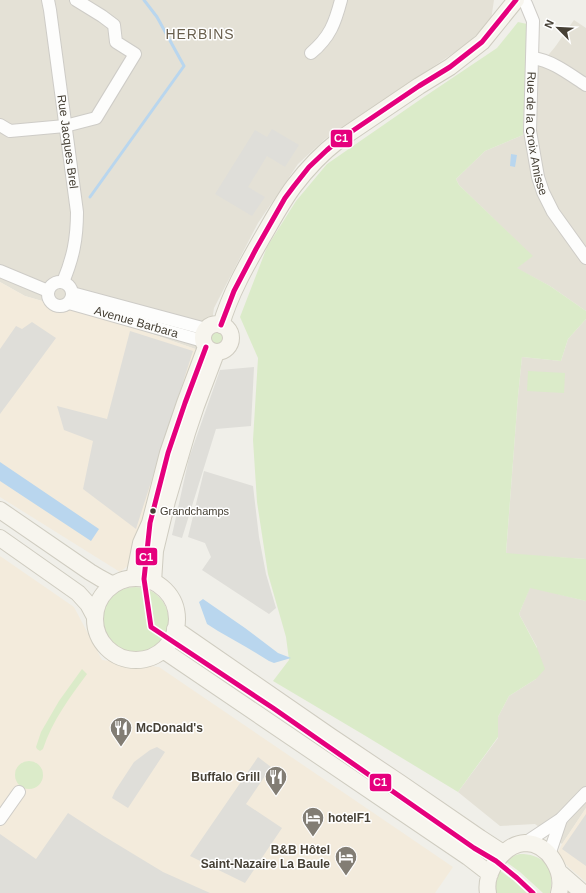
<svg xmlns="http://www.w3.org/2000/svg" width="586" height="893" viewBox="0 0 586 893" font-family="Arial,sans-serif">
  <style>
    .residential { fill: #e4e1d6 }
    .commercial { fill: #f3ebdc }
    .green { fill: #dbebc9 }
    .parking { fill: #dfded9 }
    .water { fill: #b9d6ee }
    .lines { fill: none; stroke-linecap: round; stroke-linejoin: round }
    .stream { stroke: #b9d6ee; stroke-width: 3 }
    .street-casing { stroke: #ceccc7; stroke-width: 14 }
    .secondary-casing { stroke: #cfccc0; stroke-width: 18 }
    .street { stroke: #fdfdfc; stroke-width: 12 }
    .secondary { stroke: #f7f5ee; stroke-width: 16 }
    .bus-1-casing { stroke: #fff; stroke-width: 8 }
    .bus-1 { stroke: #e5007d; stroke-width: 5 }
    .bus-dot { fill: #464035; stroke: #fff; stroke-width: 1.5 }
    .labels { text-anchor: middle; stroke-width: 3; stroke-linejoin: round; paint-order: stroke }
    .bus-label { font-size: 11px; fill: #464035; stroke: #fff; text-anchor: start }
    .street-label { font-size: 12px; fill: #464035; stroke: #fff }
    .poi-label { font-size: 12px; font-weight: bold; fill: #464035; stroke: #fff; text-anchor: start }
    .quarter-label { font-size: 14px; letter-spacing: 1px; fill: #695f4d; stroke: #fff }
    .line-badge { stroke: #fff; stroke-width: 1.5 }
    .badge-label { font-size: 11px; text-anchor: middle; font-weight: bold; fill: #fff }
  </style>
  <rect width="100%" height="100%" fill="#f0efe9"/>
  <!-- residential -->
  <path class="residential" d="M0 0H494L491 20 467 44 325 139 298 164 258 223 214 308 207 353 129 326 25 296 0 282Z
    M574 20 586 28V311L550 286 516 268 532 256 459 185 456 179 485 151 523 135 527 131 530 77 555 47Z
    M586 319V559L506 554 518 396 522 357 561 361 568 339Z
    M530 587 586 601V808L562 844 535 824 500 826 458 792 498 738V717L509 696 536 679 537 647 519 614Z"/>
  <!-- commercial -->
  <path class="commercial" d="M0 282 25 296 129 326 207 353 140 556 120 572 0 497Z
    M0 556 74 607 102 660 159 667 453 867 435 893H0Z
    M586 808V882L567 866 558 852 562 844Z"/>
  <!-- green -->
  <path class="green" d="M518 22 527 24 523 135 485 151 456 179 459 185 533 256 517 268 550 286 586 311V319L568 339 561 361 522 357 518 396 506 553 586 559V601L530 588 519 614 537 648 545 669 536 679 509 696 498 717V737L458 792 364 735 273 681 289 660 286 637 268 574 257 502 253 440 258 358 240 317 267 247 296 201 327 164 421 99 497 48Z
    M208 338a9 9 0 1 1 18 0a9 9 0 1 1-18 0Z
    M528 371 565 373 564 393 527 391Z
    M101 621a34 34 0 1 1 68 0a34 34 0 1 1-68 0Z
    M82 669 87 674C70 697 52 721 43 749L40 751 37 749 36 747 41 732 59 701Z
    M15 775a14 14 0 1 1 28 0a14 14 0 1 1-28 0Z
    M520 854C545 854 555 869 550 893H543L520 872 505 861 516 855Z
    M499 870 514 881 527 893H495V884Z"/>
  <!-- parking -->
  <path class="parking" d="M272 129 299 145 285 167 267 156 248 187 265 197 252 216 215 194 255 130 267 137Z
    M32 322 56 338 0 414V349L16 326 22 329Z
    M130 331 193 351 136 529 83 489 93 441 64 430 57 406 107 419Z
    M254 367 251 426 216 429 182 538 172 535 189 458 220 370Z
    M204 471 253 486 259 537 266 574 276 608 269 614 202 570 211 557 205 543 188 537Z
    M157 747 165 752 128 808 112 798 115 791 134 762 150 750Z
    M258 757 271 767 246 804 282 828 245 883 190 856Z
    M68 813 102 835 163 872 210 893H0V834L36 859Z
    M586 814V866L562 849Z"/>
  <!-- water -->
  <path class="water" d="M511 154 517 155 515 167 510 166Z
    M0 462 99 529 91 541 0 481Z
    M203 599 245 628 278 653 291 658 274 663 269 661 246 647 218 631 207 624 199 602Z"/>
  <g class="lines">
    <!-- stream -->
    <path class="stream" d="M90 197 184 66 157 17 144 0"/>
    <!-- street casing -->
    <g class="street-casing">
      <g id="street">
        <path id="s1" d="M48 0 50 10 77 212C77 239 73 258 63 282"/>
        <path id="s2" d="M522 0 526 4 533 21 530 131 538 177 543 192 553 212 586 258"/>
        <path d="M311 53C330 37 335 23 341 0"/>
        <path d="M533 58C553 61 569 74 586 85"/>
        <path d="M0 125 10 131 65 126 96 118 135 54 116 42 114 25 102 16 76 0"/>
        <path d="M0 271 48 291"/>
        <circle cx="60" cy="294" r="12"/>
        <path d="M72 293 206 329"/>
        <path id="s3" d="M69 303 203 341"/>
        <path d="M0 819 19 792"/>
        <path d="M525 843 561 819 586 793"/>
        <path d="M549 855 561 819"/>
      </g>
    </g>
    <!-- secondary casing -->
    <g class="secondary-casing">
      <path id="secondary" d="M203 338a14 14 0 1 1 28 0a14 14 0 1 1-28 0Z
        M221 325C230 294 246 266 262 238 272 221 282 202 294 186 307 169 322 153 339 140L419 86 450 67 482 42 516 0
        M0 510 90 572 100 578 113 585
        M0 538 78 593 88 604 95 617
        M134 578 141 543 150 523 168 453 185 403 206 347
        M95 619a41 41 0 1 1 82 0a41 41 0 1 1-82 0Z
        M153 582 155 551 167 501 187 433 196 406 216 353
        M175 629 330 736 400 783 480 838 503 853
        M163 650 468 857 490 874
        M559 872 583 893
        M488 893C484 873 503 844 525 843 549 843 565 872 559 893"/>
    </g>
    <!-- street -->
    <use href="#street" class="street"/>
    <!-- secondary -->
    <use href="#secondary" class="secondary"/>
    <!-- bus-1 casing -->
    <g class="bus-1-casing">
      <path id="bus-1" d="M221 325 234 291 256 249 285 198 294 186 309 167 327 150 339 140 419 86 450 67 482 42 516 0
        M206 347 185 403 168 453 150 523 144 579 151 627 273 708 474 848 496 861 517 878 533 893"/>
    </g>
    <!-- bus-1 -->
    <use href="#bus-1" class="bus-1"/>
  </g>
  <!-- icons -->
  <defs>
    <g id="restaurant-pin" transform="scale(1.15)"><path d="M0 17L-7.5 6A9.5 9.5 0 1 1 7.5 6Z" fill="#827d74" stroke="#fff"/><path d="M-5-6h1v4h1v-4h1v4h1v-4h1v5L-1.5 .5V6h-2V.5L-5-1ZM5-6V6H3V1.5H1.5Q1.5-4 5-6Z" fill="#fff"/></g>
    <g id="hotel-pin" transform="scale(1.15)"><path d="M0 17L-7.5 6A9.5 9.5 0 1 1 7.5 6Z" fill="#827d74" stroke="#fff"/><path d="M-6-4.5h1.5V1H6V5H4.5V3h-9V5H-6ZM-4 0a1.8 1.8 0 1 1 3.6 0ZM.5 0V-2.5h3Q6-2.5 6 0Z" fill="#fff"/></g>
  </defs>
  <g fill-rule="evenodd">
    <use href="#restaurant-pin" x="121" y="728"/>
    <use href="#restaurant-pin" x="276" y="777"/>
    <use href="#hotel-pin" x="313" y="818"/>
    <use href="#hotel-pin" x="346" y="857"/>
  </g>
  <!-- markers -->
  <circle class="bus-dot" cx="153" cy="511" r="3.5"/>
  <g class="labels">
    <!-- bus labels -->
    <g class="bus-label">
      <text x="160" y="515">Grandchamps</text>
    </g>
    <!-- street labels -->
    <g class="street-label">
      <text dy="4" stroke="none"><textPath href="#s2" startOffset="137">Rue de la Croix Amisse</textPath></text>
      <text dy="4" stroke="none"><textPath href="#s1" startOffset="143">Rue Jacques Brel</textPath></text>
      <text dy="4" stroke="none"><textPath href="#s3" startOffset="70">Avenue Barbara</textPath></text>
    </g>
    <!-- poi labels -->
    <g class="poi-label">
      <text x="136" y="732">McDonald's</text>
      <text x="260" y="781" text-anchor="end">Buffalo Grill</text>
      <text x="328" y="822">hotelF1</text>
      <text x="330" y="854" text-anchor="end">B&amp;B Hôtel<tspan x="330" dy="14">Saint-Nazaire La Baule</tspan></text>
    </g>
    <!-- quarter labels -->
    <g class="quarter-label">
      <text x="200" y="39">HERBINS</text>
    </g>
  </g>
  <g class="line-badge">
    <rect x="330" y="129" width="23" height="19" rx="4" fill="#e5007d"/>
    <rect x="135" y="547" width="23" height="19" rx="4" fill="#e5007d"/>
    <rect x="369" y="773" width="23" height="19" rx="4" fill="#e5007d"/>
  </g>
  <g class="badge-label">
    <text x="341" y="142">C1</text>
    <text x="146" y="561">C1</text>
    <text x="380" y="786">C1</text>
  </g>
  <!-- north arrow -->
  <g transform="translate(558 28) rotate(294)" stroke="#ffffff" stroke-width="3" paint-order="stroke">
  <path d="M0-3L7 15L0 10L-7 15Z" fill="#464035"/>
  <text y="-6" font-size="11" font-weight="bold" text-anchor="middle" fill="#464035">N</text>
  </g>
</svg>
